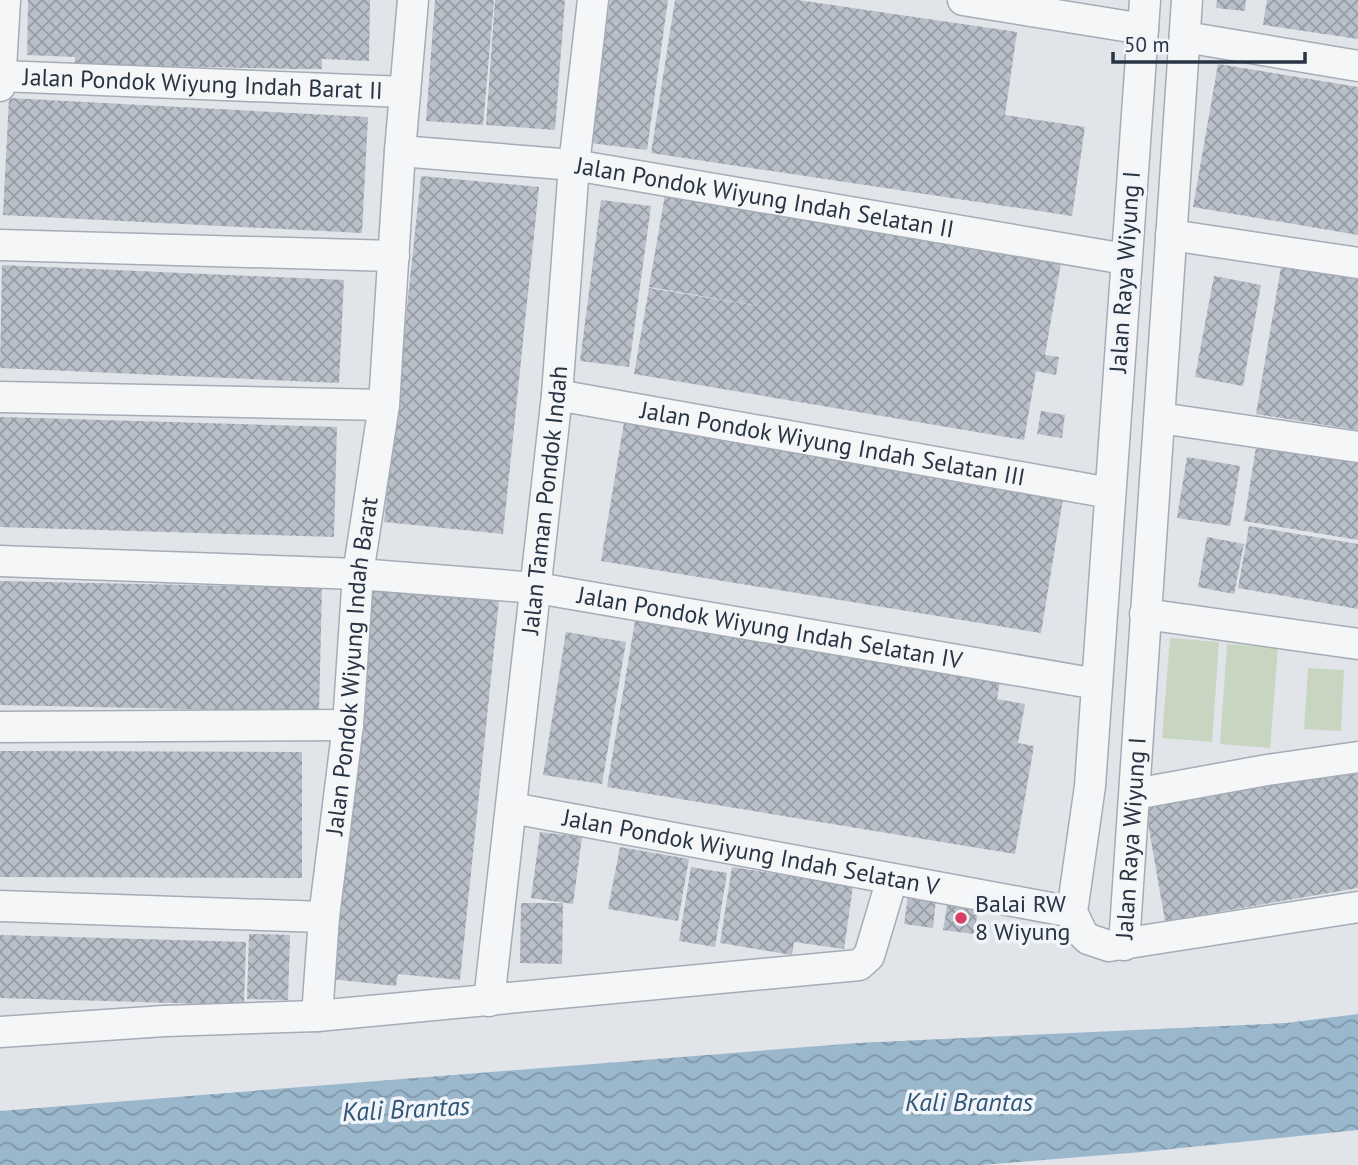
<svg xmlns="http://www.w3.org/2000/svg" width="1358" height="1165" viewBox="0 0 1358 1165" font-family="'PT Sans',sans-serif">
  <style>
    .green { fill: #c8d5c1 }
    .water { fill: url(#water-waves) }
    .building { fill: url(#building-cross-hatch) }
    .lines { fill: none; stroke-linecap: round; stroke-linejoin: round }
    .street-casing { stroke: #a6acb5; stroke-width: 33 }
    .street { stroke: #f4f6f8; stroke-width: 30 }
    .poi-dot { fill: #d54064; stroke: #f1f4f8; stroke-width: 2.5 }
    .labels { text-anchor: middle; stroke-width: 7; stroke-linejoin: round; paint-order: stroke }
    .street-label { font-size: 24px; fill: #283443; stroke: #f1f4f8 }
    .poi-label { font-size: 24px; fill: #283443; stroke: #f1f4f8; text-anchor: start }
    .water-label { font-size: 26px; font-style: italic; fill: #305779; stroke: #f1f4f8 }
  </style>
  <defs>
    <pattern id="water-waves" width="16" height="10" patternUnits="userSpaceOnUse" patternTransform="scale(1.75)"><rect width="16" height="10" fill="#9ab7cc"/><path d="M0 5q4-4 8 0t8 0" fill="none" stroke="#7e96a7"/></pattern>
    <pattern id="building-cross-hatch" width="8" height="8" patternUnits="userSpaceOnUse" patternTransform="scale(1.75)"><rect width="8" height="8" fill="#b8bfc8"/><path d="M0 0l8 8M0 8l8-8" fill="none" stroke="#969ca4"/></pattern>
  </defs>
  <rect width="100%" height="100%" fill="#e1e5ea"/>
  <!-- green -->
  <path class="green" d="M1170 638 1219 642 1212 742 1162 738Z
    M1227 644 1278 648 1270 748 1220 744Z
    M1308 668 1344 670 1341 731 1304 729Z"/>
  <!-- water -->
  <path class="water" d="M1358 1014V1130L1142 1152 982 1165H0V1111L857 1043 1286 1023Z"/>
  <!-- building -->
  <path class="building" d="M28 0H370L369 61 322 59V69H293L75 64V57L27 55Z
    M435 0H494L483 125 426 121Z
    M495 0H565L555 130 486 125Z
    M610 0H668L647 150 590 143Z
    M675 0H798L1017 32 1005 115 1085 127 1072 216 651 153Z
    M1217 0H1246L1245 11 1216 8Z
    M1267 0H1358V39L1263 25Z
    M1218 64 1358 87V235L1193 207Z
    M9 98 368 117 362 233 3 215Z
    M421 176 539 187 503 534 384 522Z
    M666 189 1062 257 1045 355 1059 357 1056 375 1036 371 1024 440 634 374 649 288 783 310 649 287Z
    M601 200 651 206 629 367 580 361Z
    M2 265 344 280 339 383 0 368Z
    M1281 267 1358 279V430L1256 414Z
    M1214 276 1261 285 1243 386 1195 377Z
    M1041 411 1065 415 1062 438 1037 434Z
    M0 417 337 427 334 537 0 527Z
    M624 422 1064 493 1041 633 601 561Z
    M1257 441 1358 458V540L1244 521Z
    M1187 457 1240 466 1230 526 1177 518Z
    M1249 526 1358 544V609L1238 588Z
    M1207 537 1244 544 1234 594 1198 587Z
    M0 581 322 588 319 712 0 705Z
    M371 583 499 600 460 980 398 974 396 986 330 979Z
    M636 615 1001 675 997 699 1025 704 1018 743 1034 746 1015 854 607 787Z
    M566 632 626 642 602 784 543 775Z
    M0 751 302 752V878L0 877Z
    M1358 770V888L1165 921 1145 806Z
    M540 832 582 837 573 904 531 898Z
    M620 847 689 859 678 921 608 909Z
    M691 867 727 873 715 947 679 941Z
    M732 867 853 886 844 949 794 942 792 955 720 943Z
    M908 896 936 899 933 928 904 924Z
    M948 900 979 905 974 934 943 930Z
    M521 903H563L562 964 520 963Z
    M249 934 290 935 288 1000 247 999Z
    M0 935 246 942 244 1005 0 998Z"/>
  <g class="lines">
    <!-- street casing -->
    <g class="street-casing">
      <g id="street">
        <path d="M963 0 1143 29"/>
        <path d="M1145 0 1090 786 1072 912 1082 933 1088 939 1109 946 1358 907"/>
        <path d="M1185 37 1358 66"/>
        <path id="s1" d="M0 76 405 92"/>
        <path d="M0 86 5 0"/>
        <path id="s2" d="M400 151 574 165 1125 259"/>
        <path d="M1171 235 1358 263"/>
        <path d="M0 245 394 256"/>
        <path id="s3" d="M557 395 1110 493"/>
        <path d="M0 397 384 405"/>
        <path d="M1160 418 1358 447"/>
        <path id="s4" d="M0 561 358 574 537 588 1097 684"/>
        <path d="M1145 614 1358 644"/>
        <path d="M0 727 348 725"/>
        <path d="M1135 794 1267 770 1358 757"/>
        <path id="s5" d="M512 808 1072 912"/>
        <path d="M0 906 324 917"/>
        <path id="s6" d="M1124 945 1187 0"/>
        <path id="s7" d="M489 1001 557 395 574 165 593 0"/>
        <path id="s8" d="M317 1016 324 917 348 725 358 574 384 405 400 151 413 0"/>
        <path d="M0 1032 165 1021 317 1016 859 965 869 956 892 879"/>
      </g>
    </g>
    <!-- street -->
    <use href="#street" class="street"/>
  </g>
  <!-- markers -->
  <circle class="poi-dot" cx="961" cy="918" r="7"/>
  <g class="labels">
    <!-- street labels -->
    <g class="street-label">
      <text dy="8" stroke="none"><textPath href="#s1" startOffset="203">Jalan Pondok Wiyung Indah Barat II</textPath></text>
      <text dy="8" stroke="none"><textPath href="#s2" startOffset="368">Jalan Pondok Wiyung Indah Selatan II</textPath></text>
      <text transform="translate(1125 272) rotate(-86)" y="8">Jalan Raya Wiyung I</text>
      <text dy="8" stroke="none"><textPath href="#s3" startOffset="280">Jalan Pondok Wiyung Indah Selatan III</textPath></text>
      <text dy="8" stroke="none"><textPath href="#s7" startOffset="504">Jalan Taman Pondok Indah</textPath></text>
      <text dy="8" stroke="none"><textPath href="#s4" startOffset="774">Jalan Pondok Wiyung Indah Selatan IV</textPath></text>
      <text dy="8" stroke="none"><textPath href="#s8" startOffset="352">Jalan Pondok Wiyung Indah Barat</textPath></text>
      <text dy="8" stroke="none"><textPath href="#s6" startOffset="107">Jalan Raya Wiyung I</textPath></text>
      <text dy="8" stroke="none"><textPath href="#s5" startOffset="243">Jalan Pondok Wiyung Indah Selatan V</textPath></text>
    </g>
    <!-- poi labels -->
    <g class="poi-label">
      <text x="975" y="912">Balai RW<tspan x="975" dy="28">8 Wiyung</tspan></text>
    </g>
    <!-- water labels -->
    <g class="water-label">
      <text x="969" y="1111">Kali Brantas</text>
      <text transform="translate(406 1109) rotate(-3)" y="9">Kali Brantas</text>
    </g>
  </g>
  <!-- scale -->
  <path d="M1113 52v10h192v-10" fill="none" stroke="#283443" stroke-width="3.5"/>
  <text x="1124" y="52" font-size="21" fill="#283443" stroke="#f1f4f8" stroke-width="5" paint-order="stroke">50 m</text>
</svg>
